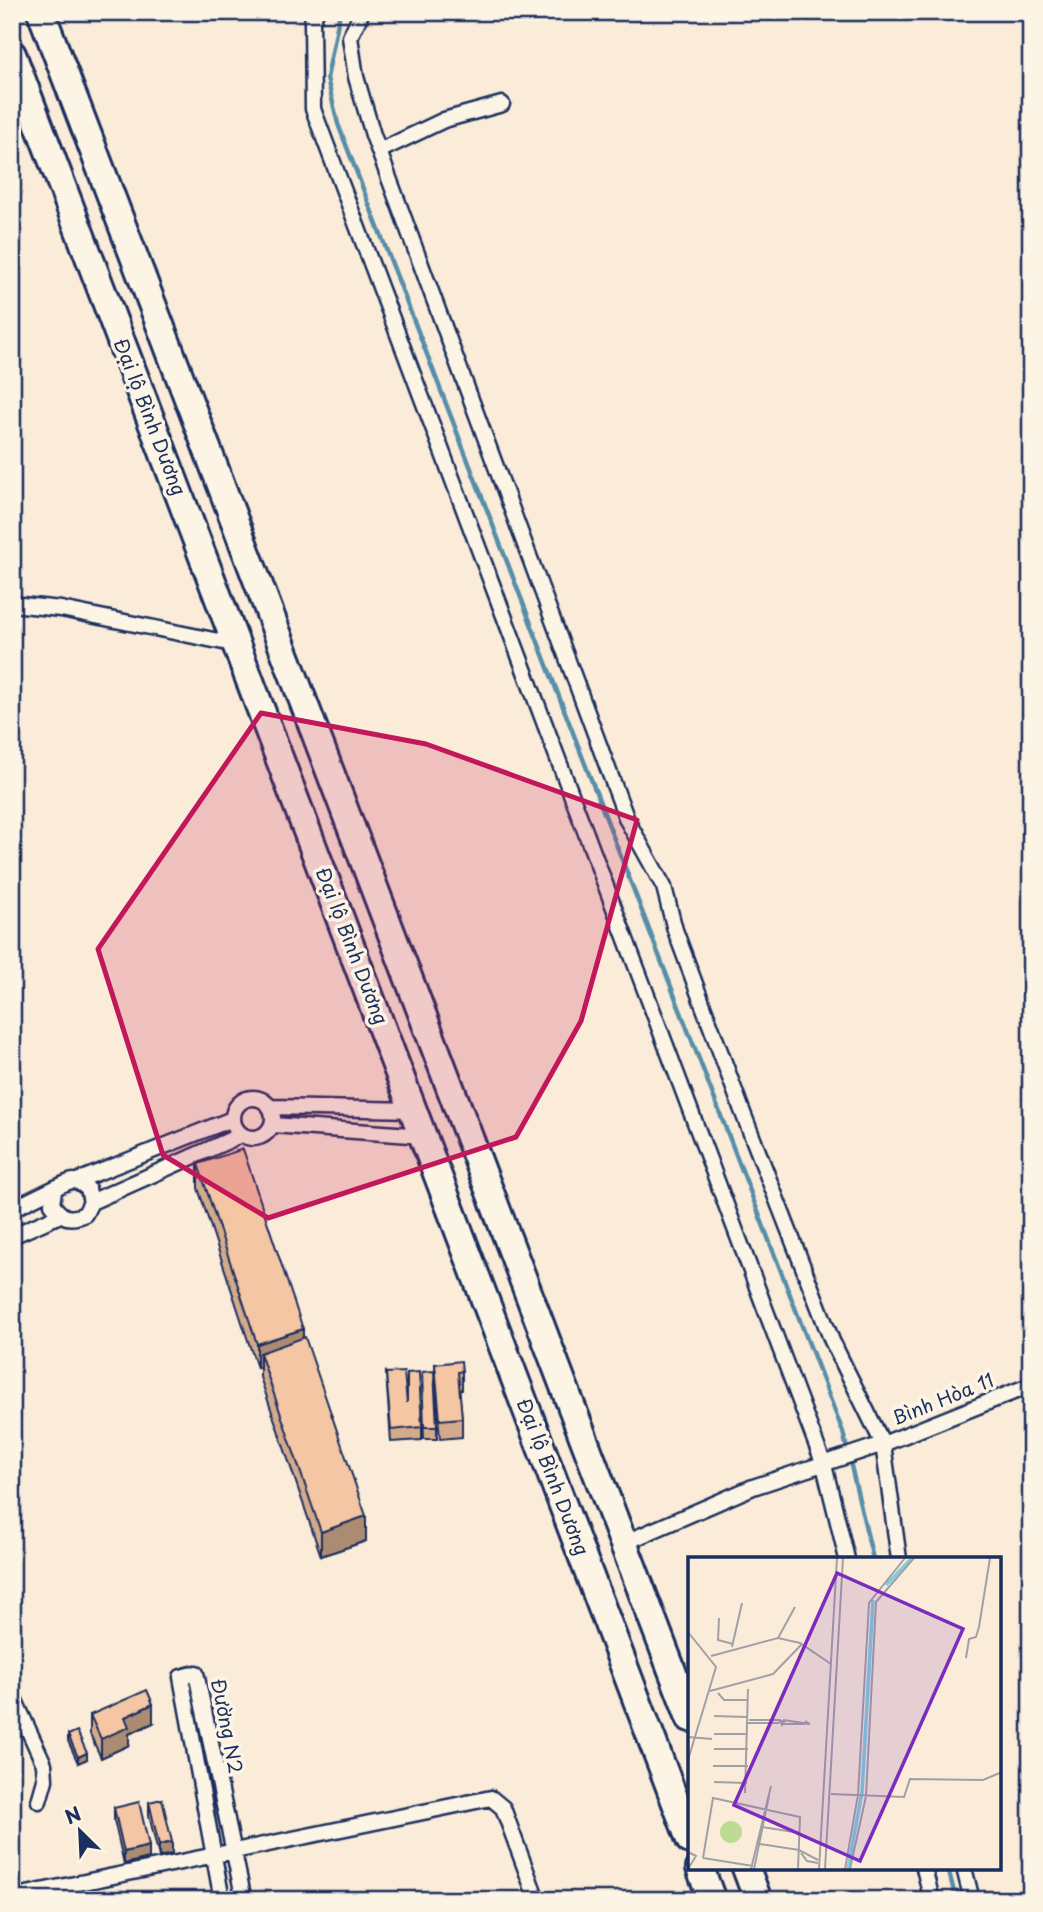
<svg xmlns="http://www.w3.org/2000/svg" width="1043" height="1912" viewBox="0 0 1043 1912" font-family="'Playpen Sans',sans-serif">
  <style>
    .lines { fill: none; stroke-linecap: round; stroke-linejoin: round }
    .stream { stroke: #568ea9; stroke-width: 4.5 }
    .street-casing { stroke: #1b2f5e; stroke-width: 19 }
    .highway-casing { stroke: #1b2f5e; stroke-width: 32 }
    .street { stroke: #fcf5e5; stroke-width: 14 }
    .highway { stroke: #fcf5e5; stroke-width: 26 }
    .wall { fill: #d2aa8c; stroke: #1b2f5e; stroke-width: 2 }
    .shaded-wall { fill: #ab8b72; stroke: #1b2f5e; stroke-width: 2 }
    .building { fill: #f4c6a3; stroke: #1b2f5e; stroke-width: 2 }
    .marked { fill: #c2185b; fill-opacity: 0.2; stroke: #c2185b; stroke-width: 5; stroke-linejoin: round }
    .labels { text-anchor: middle; stroke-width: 7; stroke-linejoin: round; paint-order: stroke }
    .street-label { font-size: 19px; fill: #1b2f5e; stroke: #fcf5e5 }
    .inset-river { fill: none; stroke: #7ecedb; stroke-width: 3.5 }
    .inset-road { fill: none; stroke: #a1a0a7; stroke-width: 2 }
    .view { fill: #7b2cbf; fill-opacity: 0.15; stroke: #7b2cbf; stroke-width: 3.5 }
    .inset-edge { fill: none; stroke: #1b2f5e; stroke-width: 3.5 }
  </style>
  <rect width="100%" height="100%" fill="#faecd8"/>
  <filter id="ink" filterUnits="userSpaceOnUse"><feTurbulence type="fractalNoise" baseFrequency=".0143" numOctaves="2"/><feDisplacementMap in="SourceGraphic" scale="14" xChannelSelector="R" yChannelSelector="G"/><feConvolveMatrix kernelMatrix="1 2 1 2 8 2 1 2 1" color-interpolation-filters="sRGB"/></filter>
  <g filter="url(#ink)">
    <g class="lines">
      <!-- stream -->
      <path class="stream" d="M340 12 327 78 338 124 843 1432 873 1559
        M948 1868 956 1900"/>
      <!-- street casing -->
      <g class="street-casing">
        <path id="street" d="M316 12 312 21 313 109 824 1465 847 1559
          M362 12 350 37 356 77 373 135 627 820 664 887 675 930 743 1113 832 1341 883 1444 899 1559
          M379 151 444 120 502 104
          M12 604 61 609 238 645
          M233 1118a20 20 0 1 1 40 0a20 20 0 1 1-40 0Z
          M271 1107 414 1110
          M273 1125 424 1136
          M77 1181 232 1119
          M91 1202 241 1135
          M12 1209C24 1204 66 1181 73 1181 79 1181 83 1185 88 1189L91 1202 85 1214C69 1221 62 1218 52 1204L54 1191
          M12 1236 60 1215
          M624 1543 753 1487 883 1444 1031 1385
          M12 1694 44 1764 45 1780 39 1801
          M924 1868 932 1900
          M964 1868 972 1900
          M12 1897 491 1798 503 1808 537 1900
          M222 1900 181 1677 196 1673 244 1900"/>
      </g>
      <!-- highway casing -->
      <g class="highway-casing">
        <path id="highway" d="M41 12 690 1718
          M12 54 690 1840
          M700 1868 712 1900
          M746 1868 758 1900"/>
      </g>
      <!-- street -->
      <use href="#street" class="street"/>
      <!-- highway -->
      <use href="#highway" class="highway"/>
    </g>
    <!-- wall -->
    <path class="wall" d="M198 1164 303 1338 366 1541 321 1556 260 1377V1367L257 1368 198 1188Z
      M435 1364 462 1371V1390H459L462 1418V1437L440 1439 435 1382Z
      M386 1373 407 1400 422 1427V1440L391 1442Z
      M422 1384 437 1427V1439H424Z
      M90 1715 153 1723 129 1734V1745L101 1758 90 1734Z
      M68 1735 87 1759 78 1763 68 1741Z
      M149 1802 172 1854 159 1857 149 1815Z
      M114 1808 149 1858 124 1864 114 1820Z"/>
    <!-- shaded-wall -->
    <path class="shaded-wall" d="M303 1329V1353H260V1367L257 1368V1344Z
      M366 1516V1541L321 1556V1532Z
      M153 1704V1723L129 1734V1745L101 1758V1739L125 1717Z
      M87 1753V1759L78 1763V1757Z
      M172 1842V1854L159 1857V1845Z
      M149 1846V1858L124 1864V1852Z"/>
    <!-- building -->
    <path class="building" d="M243 1149 303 1329 257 1344 198 1164Z
      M305 1337 366 1516 321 1532 260 1353Z
      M461 1361 462 1371 458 1372 462 1418 440 1420 435 1364Z
      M434 1371 437 1427H424L422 1372Z
      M404 1372 407 1403V1373L419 1372 422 1427 391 1430 386 1373Z
      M147 1690 153 1704 125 1717 129 1727 101 1739 90 1715Z
      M77 1731 87 1753 78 1757 68 1735Z
      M162 1799 172 1842 159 1845 149 1802Z
      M139 1802 149 1846 124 1852 114 1808Z"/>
  </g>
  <!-- marked area -->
  <path class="marked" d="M261 713 426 744 637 820 581 1021 516 1137 268 1218 163 1155 98 949Z"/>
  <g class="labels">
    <!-- street labels -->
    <g class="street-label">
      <text transform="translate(150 417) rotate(69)" y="7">Đại lộ Bình Dương</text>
      <text transform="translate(352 946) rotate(69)" y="7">Đại lộ Bình Dương</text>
      <text transform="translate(943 1399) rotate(-22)" y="7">Bình Hòa 11</text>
      <text transform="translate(553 1477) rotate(69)" y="7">Đại lộ Bình Dương</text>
      <text transform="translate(227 1726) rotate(79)" y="7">Đường N2</text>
    </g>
  </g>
  <!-- overview -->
  <g transform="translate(688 1557)">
    <rect width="313" height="313" fill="#faecd8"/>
    <path d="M32 275a11 11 0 1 1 22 0a11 11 0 1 1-22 0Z" fill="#bedb93"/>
    <path class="inset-river" d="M198 28 223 2M160 312 174 235 185 43"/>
    <path class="inset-road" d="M31 61 30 83 45 87M0 75 28 110 0 203M90 81 107 50M44 90 54 46M23 99 90 81 112 86 143 107M278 101 281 82 288 80 291 70 302 1M22 134 85 117 114 87M30 136 36 143H60M26 159 60 160M61 163H91L94 168 96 165 91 163M95 163 122 167 117 164M60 166H91M95 167H117M26 177H60M0 180 24 182M26 192H60M25 209H60M26 225 59 226M57 236 60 132M143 237 216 240 222 222 295 223 314 215M74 270 112 276M72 287 111 293 130 303M0 295 8 299 0 312M113 296 119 304 130 306M15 301 25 241 112 260 110 312M15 301 65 309M63 312 83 229M66 312 81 239M131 312 149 1M137 312 155 1M157 312 170 238 181 46 217 1M162 312 178 239 188 45 226 1"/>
    <path class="view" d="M149 16 275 72 172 304 46 248Z"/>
    <rect width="313" height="313" class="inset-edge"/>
  </g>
  <!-- margin -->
  <rect width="1043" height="1912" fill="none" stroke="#fcf5e5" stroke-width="42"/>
  <rect x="21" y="21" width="1001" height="1870" fill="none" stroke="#1b2f5e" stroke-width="2.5" filter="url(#ink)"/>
  <!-- north arrow -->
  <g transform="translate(80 1831) rotate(336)" stroke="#fcf5e5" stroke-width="5" paint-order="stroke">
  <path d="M0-5L12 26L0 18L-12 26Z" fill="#1b2f5e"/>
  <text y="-10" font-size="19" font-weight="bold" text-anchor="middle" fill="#1b2f5e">N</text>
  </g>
</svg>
